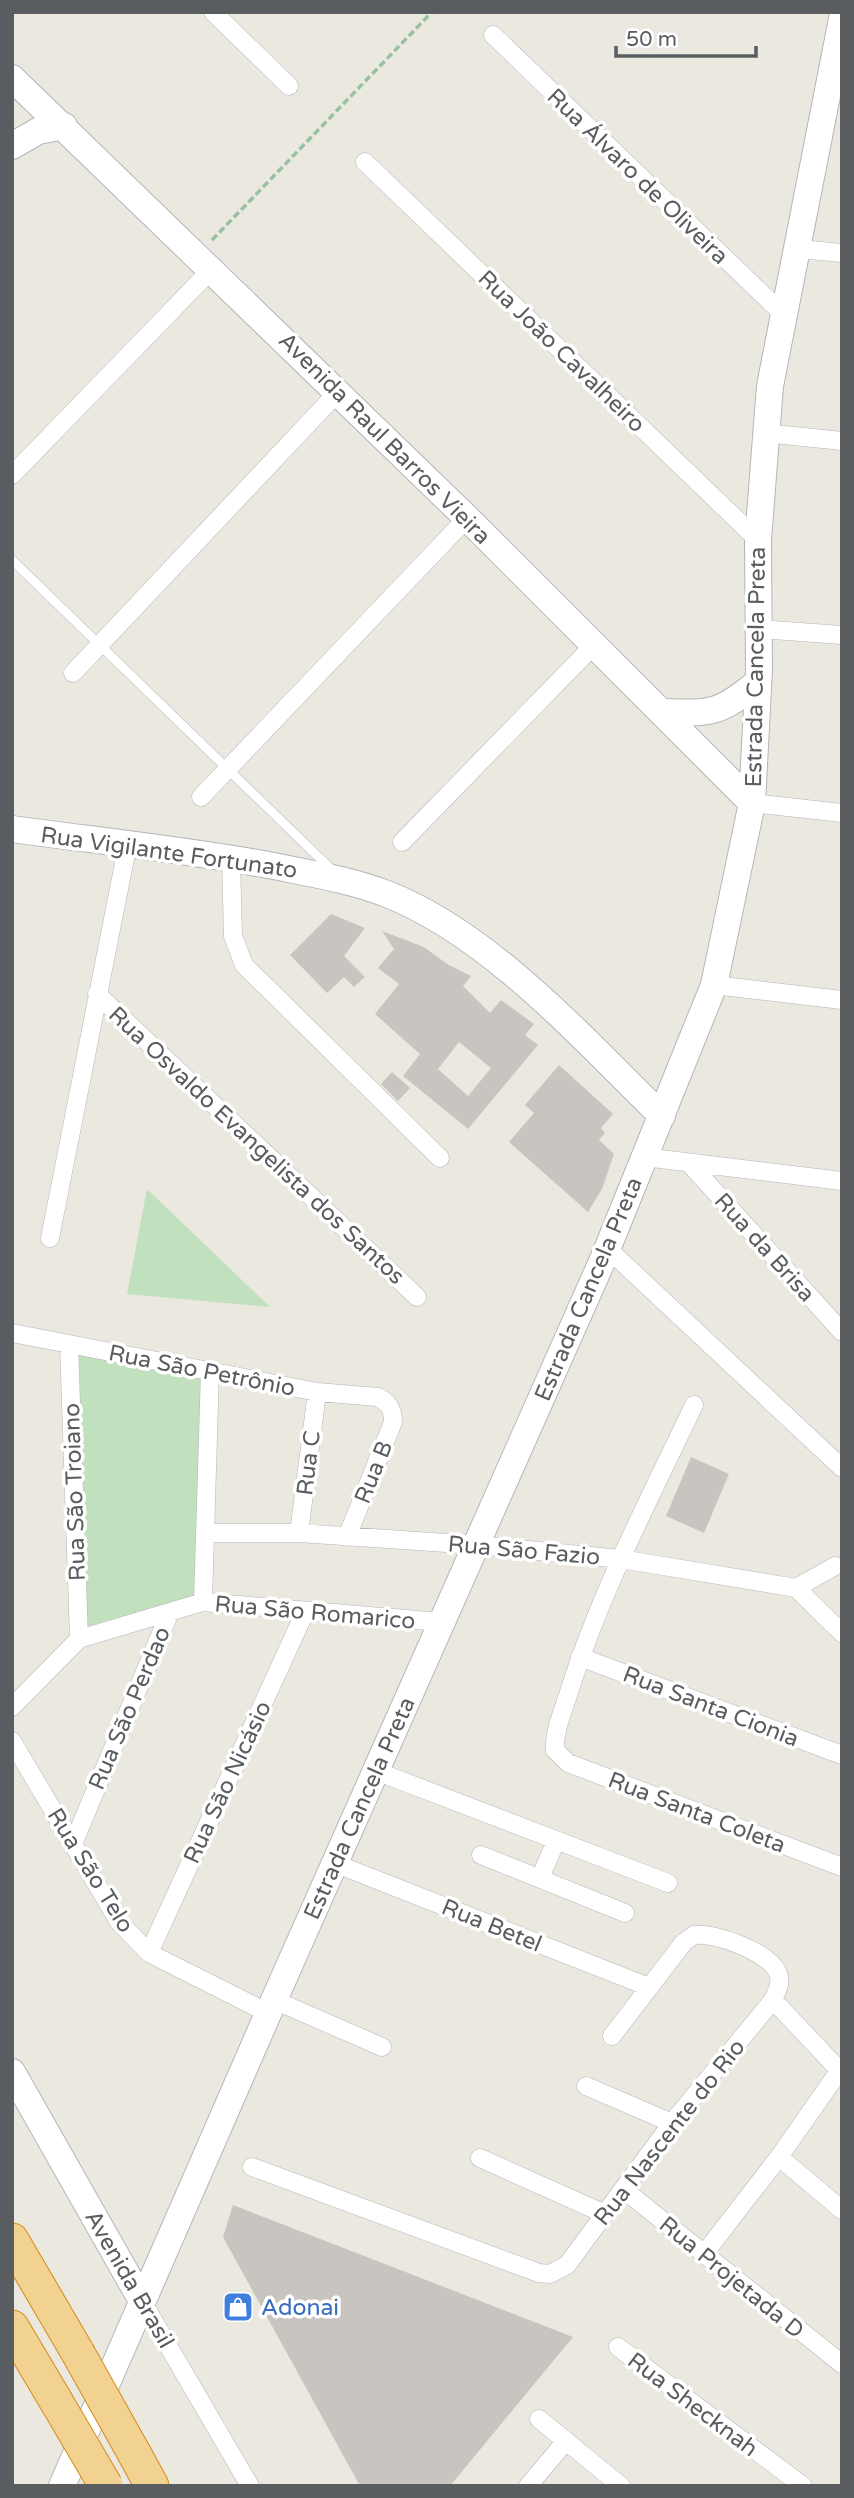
<svg xmlns="http://www.w3.org/2000/svg" width="854" height="2498" viewBox="0 0 854 2498" font-family="'Varela Round',sans-serif">
  <style>
    .green { fill: #c1e0be }
    .building { fill: #c8c5c0; fill-rule: evenodd }
    .lines { fill: none; stroke-linecap: round; stroke-linejoin: round }
    .lane-casing { stroke: #b3b6ba; stroke-width: 10 }
    .street-casing { stroke: #b3b6ba; stroke-width: 19 }
    .secondary-casing { stroke: #b2b6ba; stroke-width: 28 }
    .highway-casing { stroke: #d68c15; stroke-width: 35 }
    .path { stroke: #99c1a1; stroke-width: 3.5; stroke-dasharray: 7 3.5; stroke-linecap: butt }
    .lane { stroke: #fff; stroke-width: 9 }
    .street { stroke: #fff; stroke-width: 18 }
    .secondary { stroke: #fff; stroke-width: 26 }
    .highway { stroke: #f2d290; stroke-width: 33 }
    .highway-bridge-casing { stroke: #d68c15; stroke-width: 35; stroke-linecap: butt }
    .highway-bridge { stroke: #f2d290; stroke-width: 33 }
    .labels { text-anchor: middle; stroke-width: 7; stroke-linejoin: round; paint-order: stroke }
    .street-label { font-size: 23px; fill: #595d60; stroke: #fff }
    .shop-label { font-size: 23px; fill: #366cbe; stroke: #fff; text-anchor: start }
  </style>
  <rect width="100%" height="100%" fill="#ebe8e0"/>
  <!-- green -->
  <path class="green" d="M147 1189 270 1307 127 1294Z
    M79 1354 204 1373 199 1595 85 1627Z"/>
  <!-- building -->
  <path class="building" d="M331 914 365 928 344 956 365 977 354 987 344 977 327 993 290 955Z
    M382 931 424 947 447 964 471 976 463 986 490 1013 501 1000 534 1024 525 1035 538 1045 468 1129 403 1076 420 1054 375 1014 399 984 378 968 394 949ZM459 1042 491 1068 468 1096 438 1069Z
    M559 1065 613 1114 601 1128 605 1133 599 1140 614 1154 602 1189 588 1212 509 1142 534 1113 525 1105Z
    M392 1072 410 1088 398 1101 381 1084Z
    M691 1457 729 1474 704 1533 666 1516Z
    M233 2205 573 2337 450 2486H360L223 2237Z"/>
  <g class="lines">
    <!-- lane casing -->
    <g class="lane-casing">
      <path id="lane" d="M12 560 333 871"/>
    </g>
    <!-- street casing -->
    <g class="street-casing">
      <path id="street" d="M213 12 289 86
        M493 35 784 315
        M365 162 758 540
        M799 249 842 253
        M765 433 842 441
        M12 475 213 268
        M759 629 842 635
        M73 673 338 392
        M201 797 467 518
        M752 803 842 813
        M402 842 594 645
        M231 858 233 936 244 965 440 1158
        M714 985 842 1000
        M97 994 417 1297
        M644 1157 842 1181
        M689 1163 842 1332
        M50 1238 128 843
        M607 1248 842 1468
        M12 1333 317 1392 378 1397C389 1403 393 1409 393 1422L347 1537
        M69 1344 79 1639
        M694 1405C650 1498 601 1591 570 1689 564 1709 554 1729 555 1750L568 1763 842 1867
        M205 1533H299L476 1545 621 1559 796 1588 835 1566
        M299 1533 317 1392
        M796 1588 842 1633
        M203 1602 210 1371
        M580 1657 842 1755
        M12 1707 79 1639 203 1602 441 1622
        M12 1741 119 1922 149 1953 268 2013
        M376 1771 668 1883
        M73 1844 170 1612
        M481 1855 625 1913
        M334 1863 649 1987
        M540 1878 556 1841
        M149 1953 305 1612
        M274 2000 382 2047
        M773 2000 842 2073
        M586 2086 672 2123
        M779 2157 842 2210
        M480 2158 605 2214
        M252 2167 539 2273 550 2274 567 2265 672 2123 773 2000C777 1991 782 1983 778 1973 769 1952 715 1932 694 1935L684 1942 612 2036
        M623 2189 842 2364
        M704 2254 779 2157 842 2067
        M142 2301 250 2486
        M618 2347 803 2486
        M539 2419 621 2486
        M528 2486 566 2441"/>
    </g>
    <!-- secondary casing -->
    <g class="secondary-casing">
      <path id="secondary" d="M12 78 467 518 752 803
        M12 146 38 131 64 126
        M664 712C712 714 720 713 758 682
        M12 829C100 841 187 850 274 866 313 874 350 880 387 894 491 935 583 1039 662 1116
        M12 2072 142 2301
        M62 2486 274 2000 604 1257 714 985 752 803 759 670 758 540 770 386 842 19"/>
    </g>
    <!-- highway casing -->
    <g class="highway-casing">
      <path id="highway" d="M12 2240 78 2353
        M12 2327 56 2401
        M134 2453 152 2486"/>
    </g>
    <!-- path -->
    <path class="path" d="M212 240 432 12"/>
    <!-- lane -->
    <use href="#lane" class="lane"/>
    <!-- street -->
    <use href="#street" class="street"/>
    <!-- secondary -->
    <use href="#secondary" class="secondary"/>
    <!-- highway -->
    <use href="#highway" class="highway"/>
    <!-- highway-bridge casing -->
    <g class="highway-bridge-casing">
      <path id="highway-bridge" d="M78 2353 134 2453
        M56 2401 106 2486"/>
    </g>
    <!-- highway-bridge -->
    <use href="#highway-bridge" class="highway-bridge"/>
  </g>
  <!-- icons -->
  <defs>
    <g id="shop-square" transform="scale(1.575)"><rect x="-9" y="-9" width="18" height="18" rx="4" fill="#3f7fe0" stroke="#fff"/><path d="M-5-2.5h2.3a2.7 3.5 0 0 1 5.4 0H5L5.5 6h-11ZM-1.5-2.5h3a1.5 2.3 0 0 0-3 0Z" fill="#fff"/></g>
  </defs>
  <g fill-rule="evenodd">
    <use href="#shop-square" x="238" y="2307"/>
  </g>
  <g class="labels">
    <!-- street labels -->
    <g class="street-label">
      <text transform="translate(638 176) rotate(44)" y="8">Rua Álvaro de Oliveira</text>
      <text transform="translate(562 351) rotate(44)" y="8">Rua João Cavalheiro</text>
      <text transform="translate(385 438) rotate(45)" y="8">Avenida Raul Barros Vieira</text>
      <text transform="translate(755 667) rotate(-89)" y="8">Estrada Cancela Preta</text>
      <text transform="translate(169 852) rotate(8)" y="8">Rua Vigilante Fortunato</text>
      <text transform="translate(257 1145) rotate(43)" y="8">Rua Osvaldo Evangelista dos Santos</text>
      <text transform="translate(765 1247) rotate(48)" y="8">Rua da Brisa</text>
      <text transform="translate(588 1289) rotate(-67)" y="8">Estrada Cancela Preta</text>
      <text transform="translate(202 1370) rotate(11)" y="8">Rua São Petrônio</text>
      <text transform="translate(308 1463) rotate(-83)" y="8">Rua C</text>
      <text transform="translate(373 1472) rotate(-68)" y="8">Rua B</text>
      <text transform="translate(74 1492) rotate(-92)" y="8">Rua São Troiano</text>
      <text transform="translate(524 1550) rotate(5)" y="8">Rua São Fazio</text>
      <text transform="translate(315 1612) rotate(5)" y="8">Rua São Romarico</text>
      <text transform="translate(711 1706) rotate(21)" y="8">Rua Santa Cionia</text>
      <text transform="translate(129 1708) rotate(-67)" y="8">Rua São Perdao</text>
      <text transform="translate(227 1782) rotate(-65)" y="8">Rua São Nicásio</text>
      <text transform="translate(359 1808) rotate(-66)" y="8">Estrada Cancela Preta</text>
      <text transform="translate(697 1812) rotate(21)" y="8">Rua Santa Coleta</text>
      <text transform="translate(91 1870) rotate(58)" y="8">Rua São Telo</text>
      <text transform="translate(492 1925) rotate(22)" y="8">Rua Betel</text>
      <text transform="translate(669 2132) rotate(-52)" y="8">Rua Nascente do Rio</text>
      <text transform="translate(732 2277) rotate(39)" y="8">Rua Projetada D</text>
      <text transform="translate(130 2279) rotate(60)" y="8">Avenida Brasil</text>
      <text transform="translate(693 2404) rotate(37)" y="8">Rua Shecknah</text>
    </g>
    <!-- shop labels -->
    <g class="shop-label">
      <text x="261" y="2315">Adonai</text>
    </g>
  </g>
  <!-- border -->
  <rect width="854" height="2498" fill="none" stroke="#595d60" stroke-width="28"/>
  <!-- scale -->
  <path d="M616 46v10h140v-10" fill="none" stroke="#595d60" stroke-width="3.5"/>
  <text x="626" y="46" font-size="21" fill="#595d60" stroke="#ffffff" stroke-width="5" paint-order="stroke">50 m</text>
</svg>
